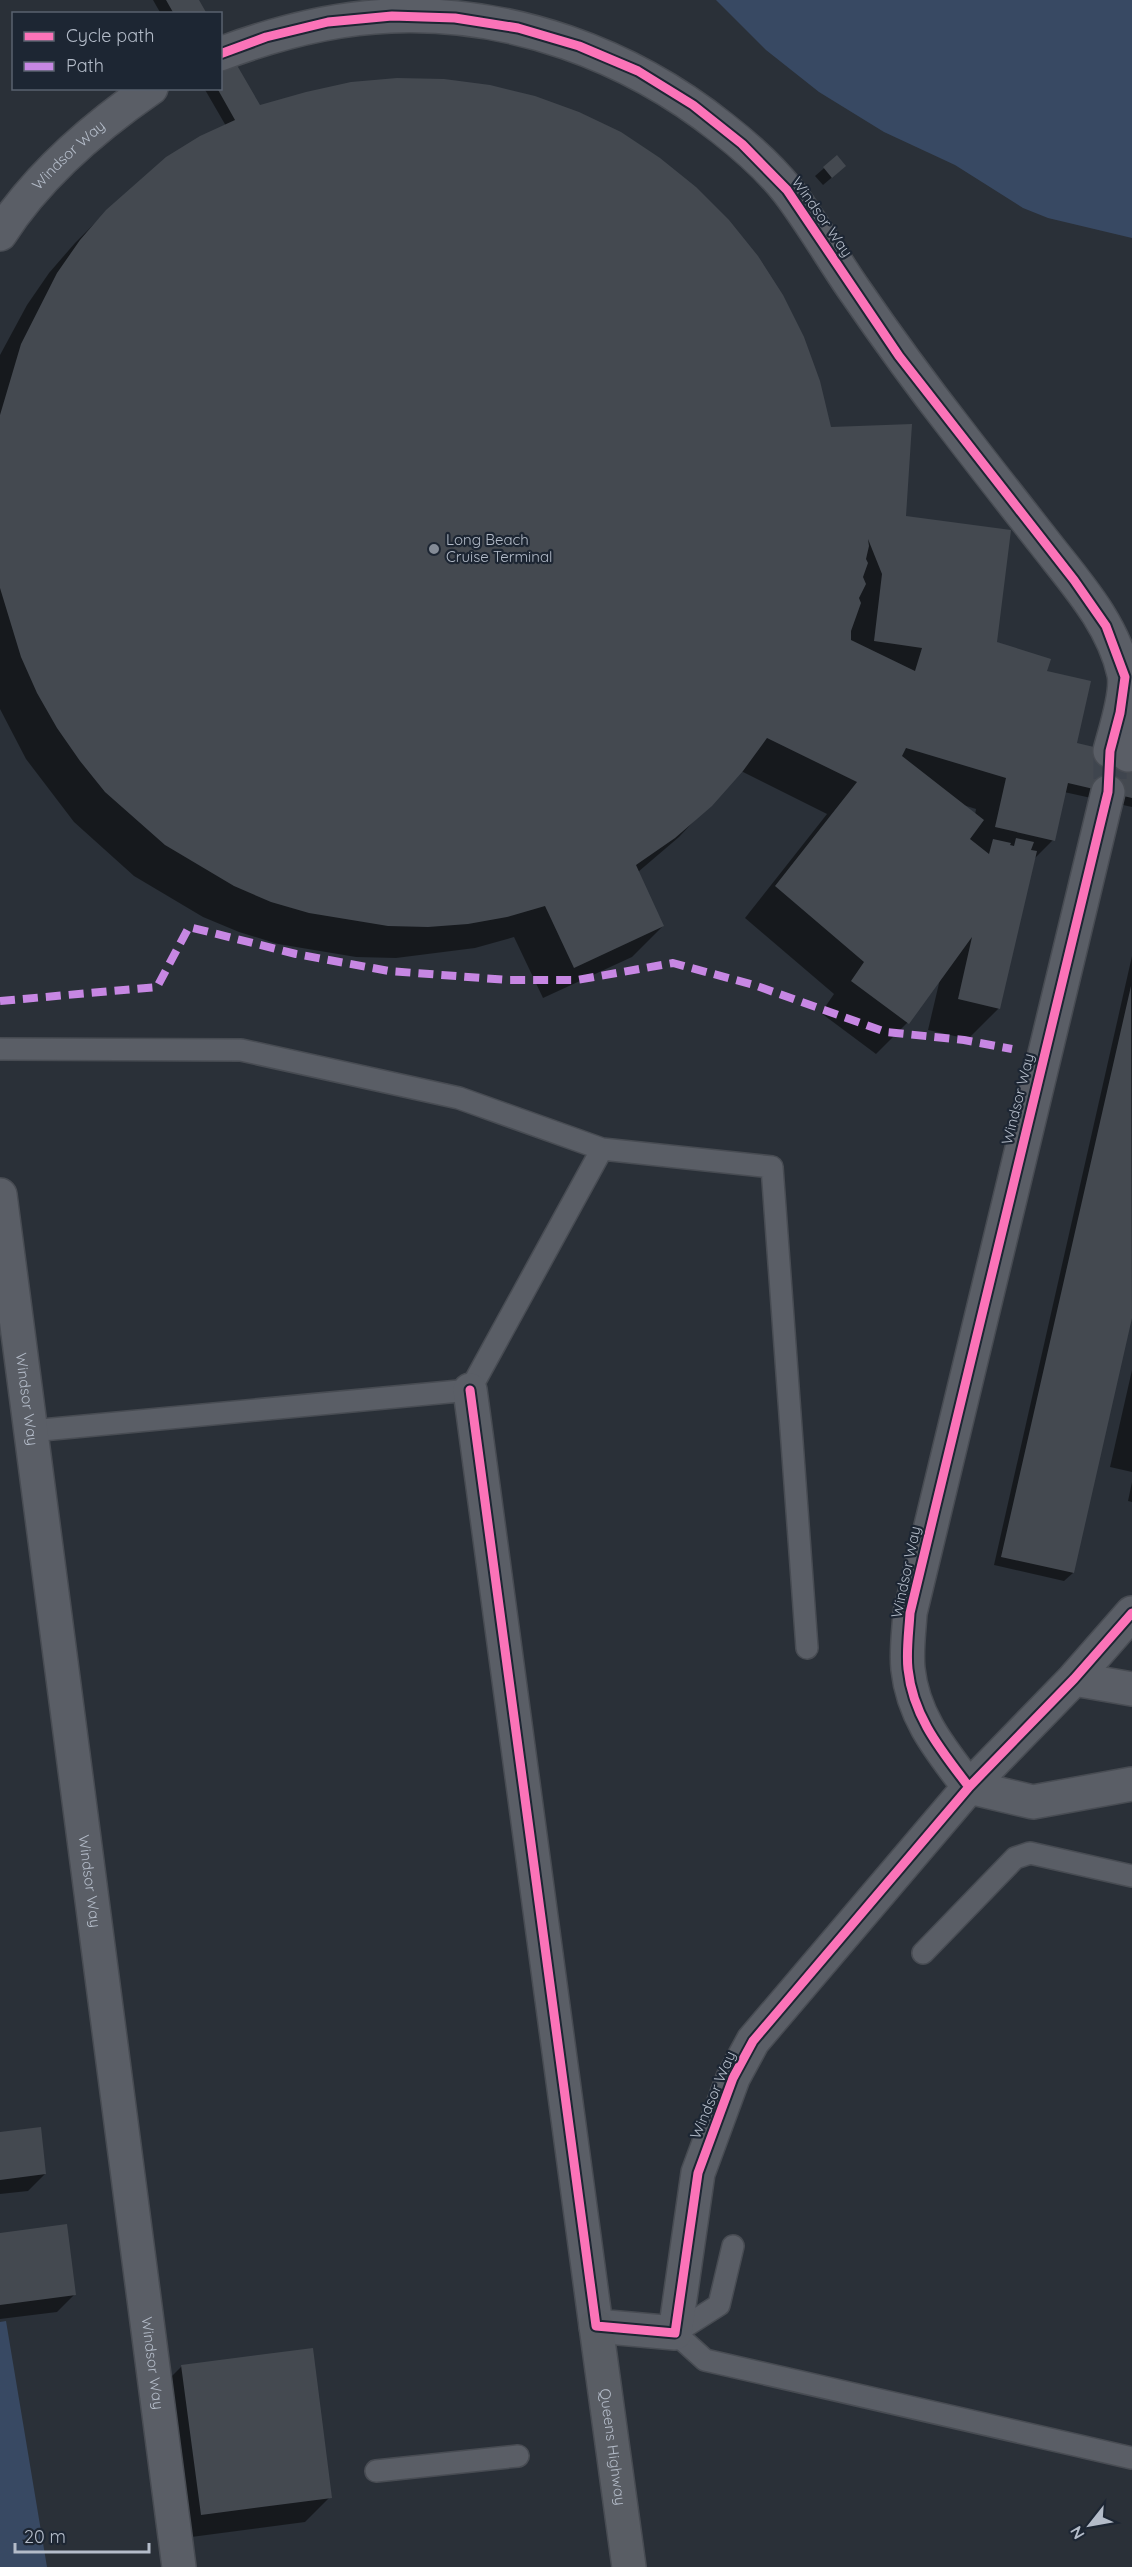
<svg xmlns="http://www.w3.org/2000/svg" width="1132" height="2567" viewBox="0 0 1132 2567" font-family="Quicksand,sans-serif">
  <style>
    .water { fill: #384963 }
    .shadow { fill: #0007; fill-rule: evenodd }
    .building { fill: #444950; fill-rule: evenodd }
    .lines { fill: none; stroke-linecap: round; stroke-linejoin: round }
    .minor-tunnel { stroke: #3f454e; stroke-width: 33; stroke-dasharray: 33 16; stroke-linecap: butt }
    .service-casing { stroke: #484c53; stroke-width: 24 }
    .minor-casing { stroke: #484c53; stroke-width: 36 }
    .tertiary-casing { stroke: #484c53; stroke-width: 36 }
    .secondary-casing { stroke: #484c53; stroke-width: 36 }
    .service { stroke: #5a5e66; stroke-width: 21 }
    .minor { stroke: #5a5e66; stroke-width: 33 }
    .tertiary { stroke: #5a5e66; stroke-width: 33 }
    .secondary { stroke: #595d64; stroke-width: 33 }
    .quiet { stroke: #c787e3; stroke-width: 8; stroke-dasharray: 15 8; stroke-linecap: butt }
    .cycleway-casing { stroke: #1d2633; stroke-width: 13 }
    .cycleway { stroke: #fb73b8; stroke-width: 9 }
    .poi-dot { fill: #848b96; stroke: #1d2633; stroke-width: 2 }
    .labels { text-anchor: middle; stroke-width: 4.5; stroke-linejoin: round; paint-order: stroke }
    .street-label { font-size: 15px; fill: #b4bcc9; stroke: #1d2633 }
    .poi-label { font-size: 15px; fill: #b4bcc9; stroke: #1d2633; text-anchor: start }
  </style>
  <rect width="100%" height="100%" fill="#2a3038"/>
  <!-- water -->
  <path class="water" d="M716 0H1132V238L1048 218 1023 208 955 165 884 132 819 92 766 50Z
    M6 2321 47 2567H0V2322Z"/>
  <!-- shadow -->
  <path class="shadow" d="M153 0H198L205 14H161Z
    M204 88H220L259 106 829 428 904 517 995 643 1045 672 1074 748 1132 757V807L1064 792 1053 840 1033 860 999 1008 968 1039 928 1030 940 979 907 1023 876 1054 821 1013 834 994 745 918 827 814 741 771 679 837 638 872 663 926 632 957 543 998 514 937 475 948 396 958 356 957 278 944 239 932 203 917 134 876 74 822 26 759 0 709V355L27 305 49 273 75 243 107 211 226 126ZM963 805 976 809 975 815Z
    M837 157 836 174 823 185 815 176Z
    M1132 956V1311L1073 1573 1064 1581 994 1565Z
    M1132 1370V1472L1110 1467Z
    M1132 1482V1502L1128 1501Z
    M0 2133 45 2174 28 2191 0 2194Z
    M0 2234 74 2295 57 2312 0 2319Z
    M182 2366 330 2497 305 2522 176 2539 157 2391Z"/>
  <!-- building -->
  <path class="building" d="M166 0H199L207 14H174Z
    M220 36 260 105 306 92 351 82 397 78 444 79 490 85 535 96 579 112 621 132 660 158 696 187 729 220 758 256 783 295 804 337 820 381 831 427 912 424 906 516 1011 530 997 642 1051 659 1047 671 1091 681 1077 743 1132 756V798L1068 783 1055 841 995 827 1006 778 906 748 902 756 984 820 970 839 989 854 993 839 1011 843 1010 845 1014 846 1016 838 1034 842 1031 850 1037 851 1000 1009 958 999 972 937 909 1024 851 981 864 962 775 886 857 782 767 738 743 771 712 806 675 838 636 865 664 926 574 968 545 906 507 917 468 924 428 927 388 926 309 913 271 902 234 886 165 845 105 792 80 761 57 728 37 693 21 657 0 588V415L21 344 57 273 80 240 106 210 166 157 200 136 235 120 217 88H220ZM868 539 882 574 874 641 922 648 915 671 851 640V631L861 603 859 598 866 584 863 577 868 563 866 559 869 546Z
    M837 155 846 166 832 178 823 167Z
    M1131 986 1132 1318 1074 1573 1001 1557Z
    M41 2127 46 2174 0 2180V2132Z
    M67 2224 76 2295 0 2305V2233Z
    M313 2348 332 2498 201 2515 181 2365Z"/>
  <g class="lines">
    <!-- minor-tunnel -->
    <path class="minor-tunnel" d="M1110 751V779"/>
    <!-- service casing -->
    <g class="service-casing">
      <path id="service" d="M0 1049 241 1050 459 1098 602 1149
        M31 1431 470 1390 602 1149 772 1167 807 1648
        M923 1953 1015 1858 1030 1853 1132 1876
        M733 2246 719 2305 675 2333 705 2360 1132 2458
        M376 2471 518 2456"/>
    </g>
    <!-- minor casing -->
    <g class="minor-casing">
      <g id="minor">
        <path d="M220 54C276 33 332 18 391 16 511 11 629 54 722 128 745 146 769 167 788 191 811 221 831 256 853 288 886 336 920 383 956 429 985 467 1015 505 1044 542 1075 582 1113 623 1124 674 1128 694 1115 731 1110 751"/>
        <path id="s1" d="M0 234C38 175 93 128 151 88"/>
        <path id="s2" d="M0 1195 179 2567"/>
      </g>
    </g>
    <!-- tertiary casing -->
    <g class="tertiary-casing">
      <path id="tertiary" d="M1128 755 1132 749
        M470 1390 596 2326 675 2333 698 2173 733 2078 753 2041 969 1787 1074 1679 1132 1613
        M1074 1679 1132 1689
        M969 1787C941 1750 913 1717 908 1669 906 1651 909 1631 910 1613L1108 792
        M969 1787 1033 1802 1132 1784"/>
    </g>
    <!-- secondary casing -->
    <g class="secondary-casing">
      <g id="secondary">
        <path id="s3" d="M596 2326 629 2567"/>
      </g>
    </g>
    <!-- service -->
    <use href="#service" class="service"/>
    <!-- minor -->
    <use href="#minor" class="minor"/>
    <!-- tertiary -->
    <use href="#tertiary" class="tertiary"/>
    <!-- secondary -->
    <use href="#secondary" class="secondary"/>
    <!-- quiet -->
    <path class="quiet" d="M0 1001 157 987 189 927 296 954 389 971 508 980H577L673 963 754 985 886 1032 964 1040 1012 1049"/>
    <!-- cycleway casing -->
    <g class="cycleway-casing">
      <path id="cycleway" d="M220 54 266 37 328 22 392 16 455 18 518 28 579 46 638 71 693 105 742 144 787 190 899 356 1074 580 1106 626 1125 677 1120 713 1110 751 1108 792 910 1613C909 1631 906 1651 908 1669 913 1717 941 1750 969 1787
        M470 1390 596 2326 675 2333 698 2173 733 2078 753 2041 969 1787 1074 1679 1132 1613"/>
    </g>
    <!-- cycleway -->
    <use href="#cycleway" class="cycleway"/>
  </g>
  <!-- markers -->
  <circle class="poi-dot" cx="434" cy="549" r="6"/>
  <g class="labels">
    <!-- street labels -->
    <g class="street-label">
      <text dy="5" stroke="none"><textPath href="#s1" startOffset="105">Windsor Way</textPath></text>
      <text transform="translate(822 217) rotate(55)" y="5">Windsor Way</text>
      <text transform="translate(1018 1099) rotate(-76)" y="5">Windsor Way</text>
      <text dy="5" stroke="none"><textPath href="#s2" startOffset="206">Windsor Way</textPath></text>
      <text transform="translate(906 1572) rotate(-78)" y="5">Windsor Way</text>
      <text dy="5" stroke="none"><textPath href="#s2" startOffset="692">Windsor Way</textPath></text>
      <text transform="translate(713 2095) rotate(-67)" y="5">Windsor Way</text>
      <text dy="5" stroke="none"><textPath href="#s2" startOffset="1178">Windsor Way</textPath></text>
      <text dy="5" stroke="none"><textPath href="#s3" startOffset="122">Queens Highway</textPath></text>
    </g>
    <!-- poi labels -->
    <g class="poi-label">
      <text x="446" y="545">Long Beach<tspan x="446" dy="17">Cruise Terminal</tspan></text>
    </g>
  </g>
  <!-- legend -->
  <rect x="12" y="12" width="210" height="78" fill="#1d2633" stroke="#59626f" stroke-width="1.5"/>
  <rect x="24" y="32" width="30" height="9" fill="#fb73b8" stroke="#59626f" stroke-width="1.5"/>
  <text x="66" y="42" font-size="18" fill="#b4bcc9">Cycle path</text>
  <rect x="24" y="62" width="30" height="9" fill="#c787e3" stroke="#59626f" stroke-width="1.5"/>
  <text x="66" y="72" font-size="18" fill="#b4bcc9">Path</text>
  <!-- north arrow -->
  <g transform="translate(1090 2525) rotate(239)" stroke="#1d2633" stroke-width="4.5" paint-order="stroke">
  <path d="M0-4.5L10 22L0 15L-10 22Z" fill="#b4bcc9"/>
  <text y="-9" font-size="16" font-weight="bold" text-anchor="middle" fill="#b4bcc9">N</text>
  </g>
  <!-- scale -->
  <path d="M15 2543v9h134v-9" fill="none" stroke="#b4bcc9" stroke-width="3"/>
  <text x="24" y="2543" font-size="18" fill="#b4bcc9" stroke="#1d2633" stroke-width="4.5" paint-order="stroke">20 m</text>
</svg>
